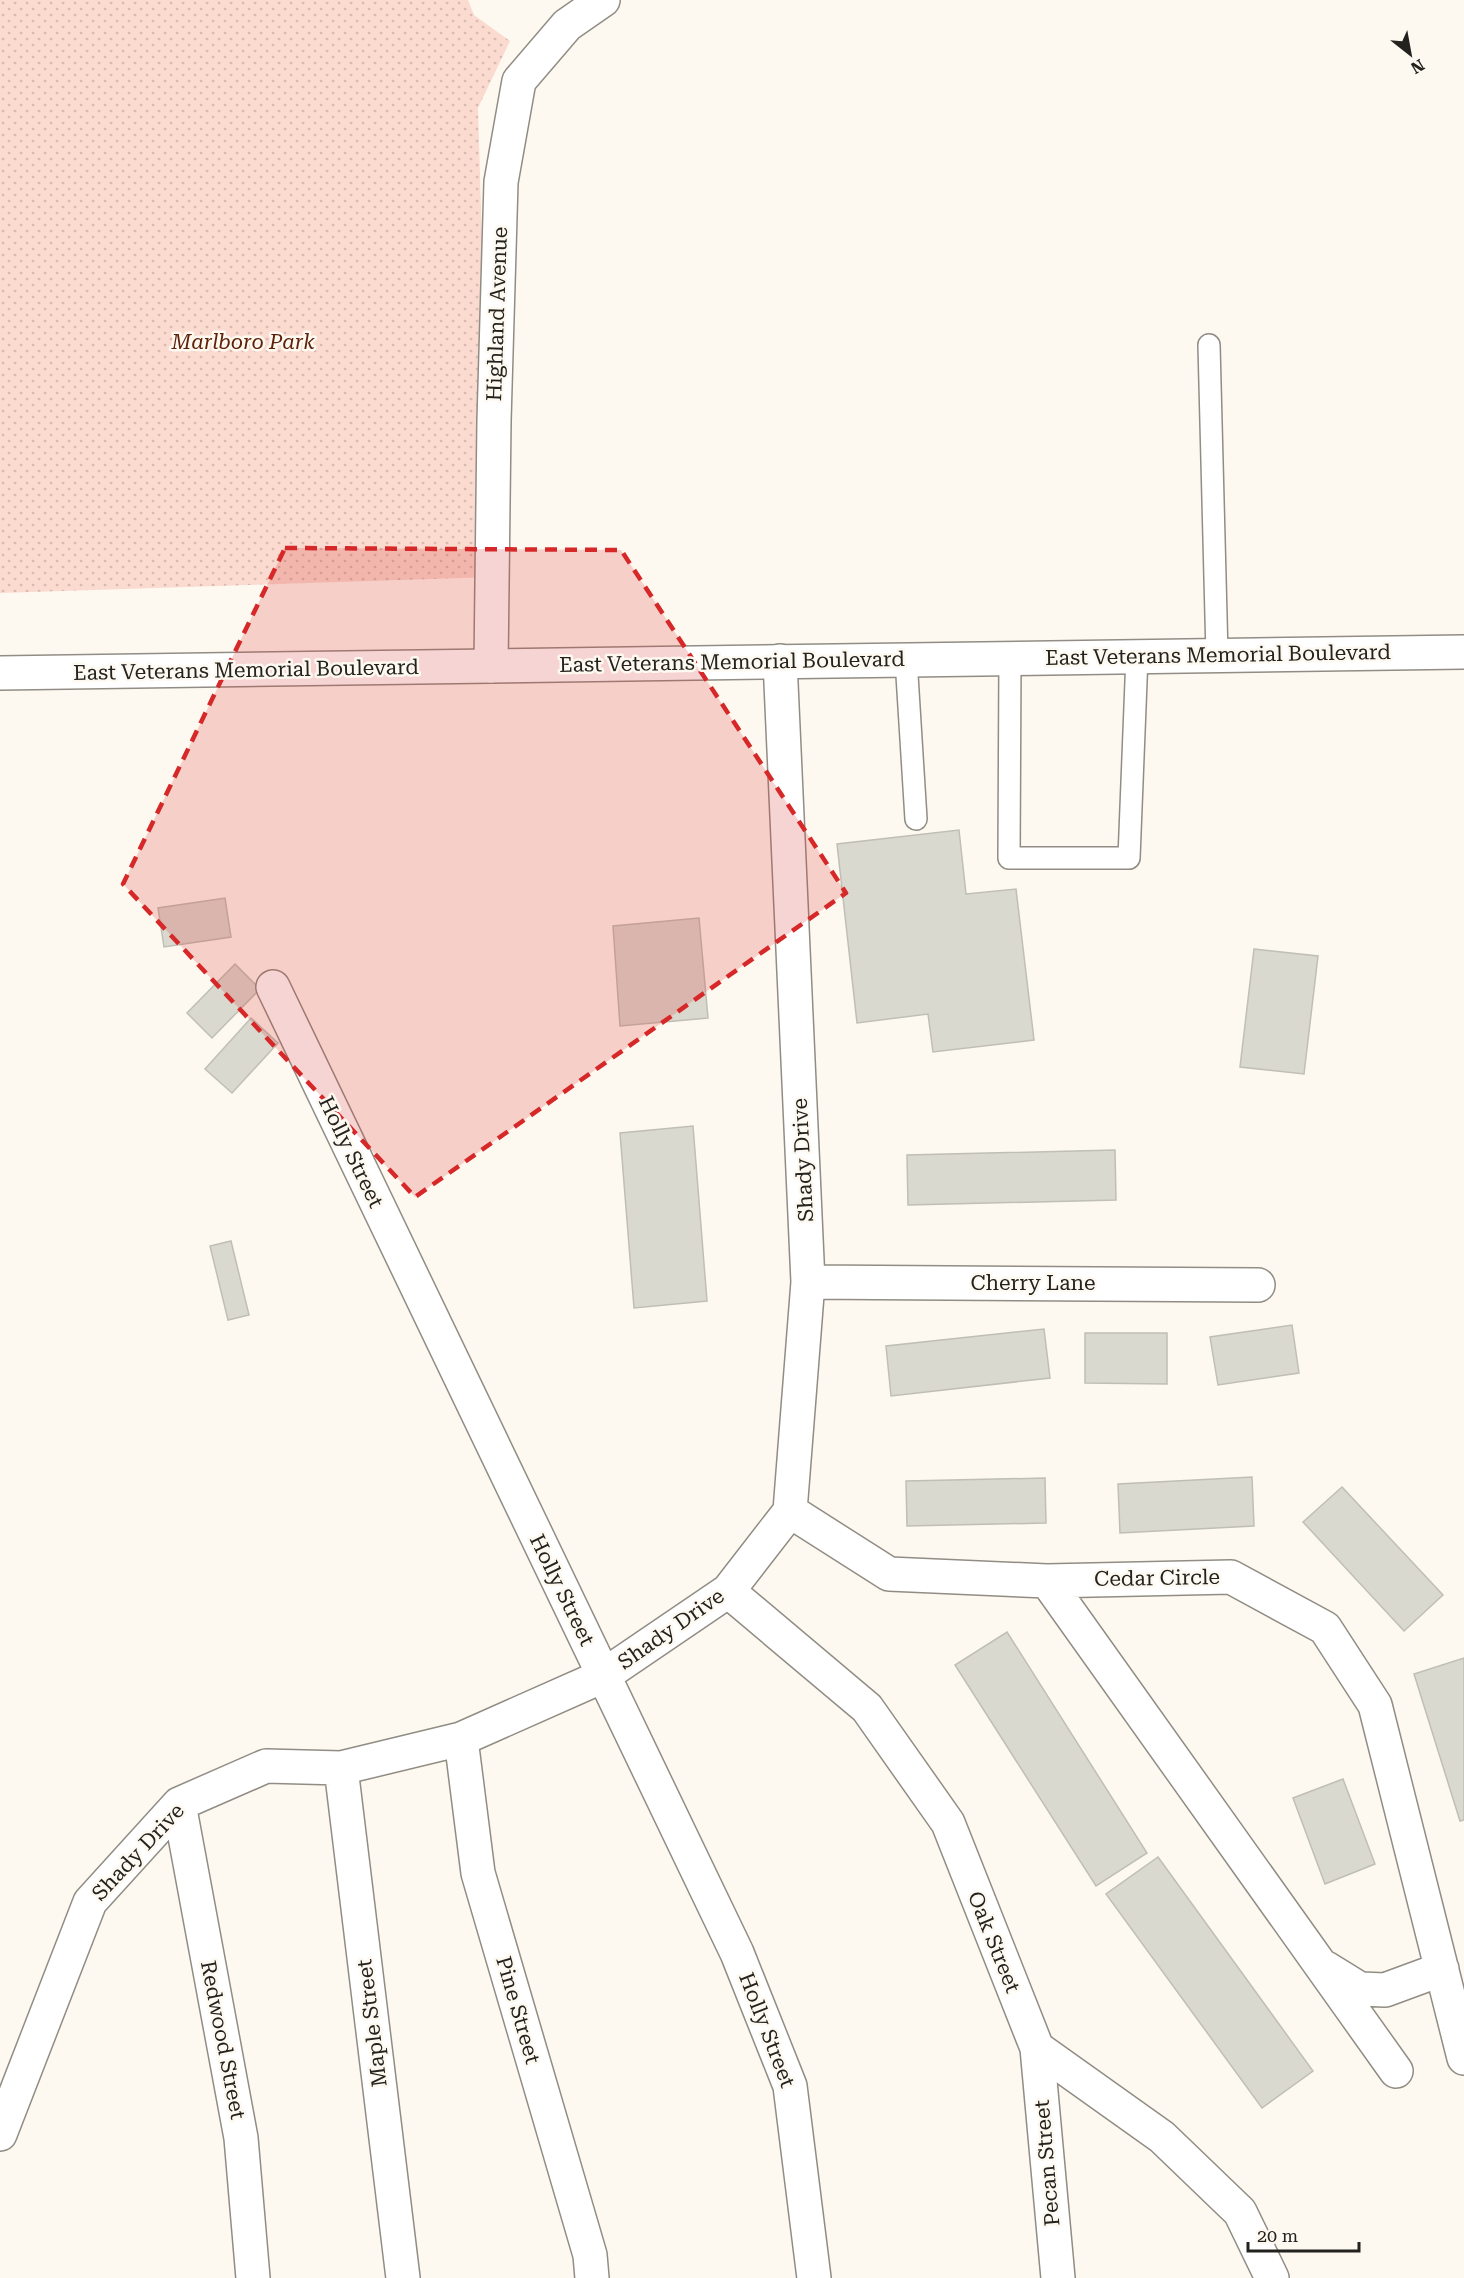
<svg xmlns="http://www.w3.org/2000/svg" width="1464" height="2278" viewBox="0 0 1464 2278" font-family="'Roboto Serif',serif">
  <style>
    .park { fill: url(#park-dots) }
    .building { fill: #dad9cf; stroke: #bfbfb5; stroke-width: 1.5 }
    .lines { fill: none; stroke-linecap: round; stroke-linejoin: round }
    .service-casing { stroke: #918d84; stroke-width: 24 }
    .minor-casing { stroke: #918d84; stroke-width: 36 }
    .primary-casing { stroke: #918d84; stroke-width: 36 }
    .service { stroke: #fff; stroke-width: 21 }
    .minor { stroke: #fff; stroke-width: 33 }
    .primary { stroke: #fff; stroke-width: 33 }
    .marked { fill: #d62828; fill-opacity: 0.2; stroke: #d62828; stroke-width: 4.5; stroke-dasharray: 12 8; stroke-linejoin: round }
    .labels { text-anchor: middle; stroke-width: 5; stroke-linejoin: round; paint-order: stroke }
    .street-label { font-size: 21px; fill: #23221e; stroke: #fef9f0 }
    .park-label { font-size: 21px; font-style: italic; fill: #5e2109; stroke: #fef9f0 }
  </style>
  <defs>
    <pattern id="park-dots" width="8" height="8" patternUnits="userSpaceOnUse" patternTransform="scale(1.5)"><rect width="8" height="8" fill="#fbdacf"/><path d="M2 2h.1M6 6h.1" fill="none" stroke="#d7bbb1" stroke-width="1.8" stroke-linecap="round"/></pattern>
  </defs>
  <rect width="100%" height="100%" fill="#fef9f0"/>
  <!-- park -->
  <path class="park" d="M0 0H468L474 15 510 41 478 108 492 577 0 593Z"/>
  <!-- building -->
  <path class="building" d="M959 830 966 894 1016 889 1034 1040 933 1052 928 1014 857 1023 837 844Z
    M225 898 231 937 164 947 158 908Z
    M699 918 708 1018 620 1026 613 926Z
    M1254 949 1318 956 1304 1074 1240 1067Z
    M235 964 260 989 212 1038 187 1013Z
    M251 1018 278 1043 232 1093 205 1069Z
    M693 1126 707 1301 634 1308 620 1133Z
    M1115 1150 1116 1200 908 1205 907 1155Z
    M231 1241 249 1315 228 1320 210 1246Z
    M1292 1325 1299 1373 1218 1385 1210 1337Z
    M1044 1329 1050 1378 891 1396 886 1346Z
    M1085 1333H1167V1384L1085 1383Z
    M1252 1477 1254 1526 1120 1533 1118 1484Z
    M1045 1478 1046 1523 907 1526 906 1481Z
    M1342 1487 1443 1595 1404 1631 1303 1522Z
    M1007 1632 1147 1853 1096 1886 955 1665Z
    M1464 1658V1820L1460 1821 1414 1674Z
    M1343 1779 1375 1864 1325 1884 1293 1798Z
    M1158 1857 1313 2071 1262 2108 1106 1894Z"/>
  <g class="lines">
    <!-- service casing -->
    <g class="service-casing">
      <path id="service" d="M1209 345 1217 655
        M1010 658 1009 858H1129L1137 656
        M906 659 916 819"/>
    </g>
    <!-- minor casing -->
    <g class="minor-casing">
      <path id="minor" d="M491 666 494 421 501 182 519 81 567 25 603 0
        M273 987 737 1953 790 2086 814 2278
        M808 1282 1258 1285
        M790 1511 889 1574 1047 1581 1231 1577 1325 1628 1375 1705 1464 2058
        M1047 1581 1396 2071
        M728 1591 867 1708 948 1823 1037 2048 1162 2137 1240 2212 1272 2278
        M461 1739 478 1873 590 2255 592 2278
        M341 1768 403 2278
        M179 1804 241 2138 253 2278
        M1326 1968 1360 1989 1385 1990 1442 1969
        M1037 2048 1058 2278
        M0 2134 90 1902 179 1804 266 1766 341 1768 461 1739 603 1676 728 1591 790 1511 808 1282 780 661"/>
    </g>
    <!-- primary casing -->
    <g class="primary-casing">
      <path id="primary" d="M0 673 1464 652"/>
    </g>
    <!-- service -->
    <use href="#service" class="service"/>
    <!-- minor -->
    <use href="#minor" class="minor"/>
    <!-- primary -->
    <use href="#primary" class="primary"/>
  </g>
  <!-- marked area -->
  <path class="marked" d="M285 548 621 550 846 893 415 1197 123 884Z"/>
  <g class="labels">
    <!-- street labels -->
    <g class="street-label">
      <text transform="translate(497 314) rotate(-88)" y="7">Highland Avenue</text>
      <text transform="translate(1218 655) rotate(-1)" y="7">East Veterans Memorial Boulevard</text>
      <text transform="translate(732 662) rotate(-1)" y="7">East Veterans Memorial Boulevard</text>
      <text transform="translate(246 670) rotate(-1)" y="7">East Veterans Memorial Boulevard</text>
      <text transform="translate(351 1152) rotate(64)" y="7">Holly Street</text>
      <text transform="translate(803 1160) rotate(-93)" y="7">Shady Drive</text>
      <text x="1033" y="1290">Cherry Lane</text>
      <text transform="translate(1157 1578) rotate(-1)" y="7">Cedar Circle</text>
      <text transform="translate(562 1590) rotate(64)" y="7">Holly Street</text>
      <text transform="translate(671 1629) rotate(-35)" y="7">Shady Drive</text>
      <text transform="translate(138 1852) rotate(-47)" y="7">Shady Drive</text>
      <text transform="translate(994 1942) rotate(68)" y="7">Oak Street</text>
      <text transform="translate(518 2010) rotate(74)" y="7">Pine Street</text>
      <text transform="translate(372 2023) rotate(-97)" y="7">Maple Street</text>
      <text transform="translate(767 2030) rotate(69)" y="7">Holly Street</text>
      <text transform="translate(223 2040) rotate(79)" y="7">Redwood Street</text>
      <text transform="translate(1047 2163) rotate(-95)" y="7">Pecan Street</text>
    </g>
    <!-- park labels -->
    <g class="park-label">
      <text x="243" y="349">Marlboro Park</text>
    </g>
  </g>
  <!-- north arrow -->
  <g transform="translate(1410 54) rotate(149)" stroke="#fef9f0" stroke-width="4.5" paint-order="stroke">
  <path d="M0-4.5L10 22L0 15L-10 22Z" fill="#23221e"/>
  <text y="-9" font-size="16" font-weight="bold" text-anchor="middle" fill="#23221e">N</text>
  </g>
  <!-- scale -->
  <path d="M1248 2242v9h111v-9" fill="none" stroke="#23221e" stroke-width="3"/>
  <text x="1257" y="2242" font-size="18" fill="#23221e" stroke="#fef9f0" stroke-width="4.5" paint-order="stroke">20 m</text>
</svg>
